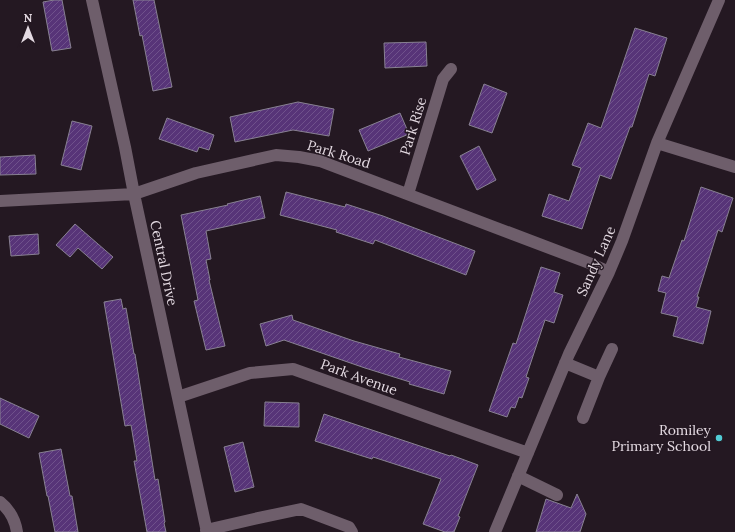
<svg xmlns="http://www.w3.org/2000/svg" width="735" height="532" viewBox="0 0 735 532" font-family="Lora,serif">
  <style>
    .building { fill: url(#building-hatch); stroke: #888192 }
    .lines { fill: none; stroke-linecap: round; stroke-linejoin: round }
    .minor { stroke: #6e5e6b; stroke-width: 12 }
    .poi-dot { fill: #52ccd5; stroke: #241822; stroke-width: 1.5 }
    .labels { text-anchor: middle; stroke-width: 3; stroke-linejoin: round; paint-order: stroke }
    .street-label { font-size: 14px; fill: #e4dae2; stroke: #241822 }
    .poi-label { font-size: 14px; fill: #e4dae2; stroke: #241822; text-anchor: end }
  </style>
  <defs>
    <pattern id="building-hatch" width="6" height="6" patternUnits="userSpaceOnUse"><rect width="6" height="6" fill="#573478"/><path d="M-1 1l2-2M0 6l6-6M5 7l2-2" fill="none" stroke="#6f518b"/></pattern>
  </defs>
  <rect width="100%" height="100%" fill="#241822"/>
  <!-- building -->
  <path class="building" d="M54 0H62L71 48 52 51 43 2Z
    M133 0H154L172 87 153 91 142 35 140 36Z
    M635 28 667 38 655 76 649 74 632 127H630L611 179 600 175 582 229 542 216 549 194 569 201 581 168 572 165 588 123 601 128Z
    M426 42 427 66 385 68 384 43Z
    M484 84 507 93 492 133 469 125Z
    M298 102 334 109 329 136 293 130 235 142 230 117Z
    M400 113 409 134 368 151 359 130Z
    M167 118 214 135 209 150 199 147 197 152 159 139Z
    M72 121 92 126 81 170 61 165Z
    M479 146 496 180 477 190 460 156Z
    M35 155 36 174 0 175V157Z
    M701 187 733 198 722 232 718 230 697 297H699L696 307 711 311 703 344 673 336 678 317 661 313 666 293 658 291 662 276 669 278 682 240 684 241Z
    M286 192 345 207 346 204 383 216 475 251 466 275 375 240 373 244 336 232 337 230 280 215Z
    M260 196 265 218 206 231 211 259 206 260 210 280H209L225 346 206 350 194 301 198 300 181 215 228 205 227 204Z
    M75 224 113 257 102 269 78 248 70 257 56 245Z
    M38 234 39 254 11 256 9 236Z
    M541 267 560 273 554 292 563 295 554 323 545 320 526 377 529 378 522 398 519 397 515 408 511 407 507 417 489 411 513 343 516 344Z
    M121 299 123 309 126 308 134 354H135L155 480 158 479 165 522 164 523 166 532H147L134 461H137L131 425 125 426 104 302Z
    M292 315 293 320 354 341 400 354 399 357 451 371 444 394 409 384 410 382 365 368 284 340 266 346 260 324Z
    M0 398 39 416 29 438 0 424Z
    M265 402 299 403V427L264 426Z
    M324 414 450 456 451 455 478 465 458 516 460 517 454 532H445L423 524 441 479 373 457 372 459 315 441Z
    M243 442 254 487 235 492 224 447Z
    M61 449 70 496H72L78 532H55L48 496H47L39 453Z
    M577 494 586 514 580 532H536L546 499 571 508Z"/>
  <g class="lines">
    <!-- minor -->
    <path class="minor" d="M92 0 125 147 134 194 207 532
      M657 143 735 167
      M408 194 443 79 451 69
      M0 201 134 194 196 173 276 155 299 157 320 161 589 263 609 272
      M565 363 599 377
      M178 397 250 373 293 369 528 453
      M583 418 599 377 612 349
      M518 476 557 495
      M0 502C10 510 15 519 17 532
      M206 530 254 519 301 509 349 527 352 532
      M495 532 569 354 609 272 622 241 657 143 719 0"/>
  </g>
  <!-- markers -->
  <circle class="poi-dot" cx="719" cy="438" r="4"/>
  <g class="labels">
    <!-- street labels -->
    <g class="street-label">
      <text transform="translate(413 126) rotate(-73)" y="5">Park Rise</text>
      <text transform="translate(339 154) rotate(17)" y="5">Park Road</text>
      <text transform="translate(596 261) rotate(-66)" y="5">Sandy Lane</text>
      <text transform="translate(164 263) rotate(78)" y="5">Central Drive</text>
      <text transform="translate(359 377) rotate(20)" y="5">Park Avenue</text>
    </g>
    <!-- poi labels -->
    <g class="poi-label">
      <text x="711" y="435">Romiley<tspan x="711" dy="16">Primary School</tspan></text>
    </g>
  </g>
  <!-- north arrow -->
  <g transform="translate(28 28)" stroke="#241822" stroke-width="3" paint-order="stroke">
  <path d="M0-3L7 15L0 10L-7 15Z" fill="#e4dae2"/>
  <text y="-6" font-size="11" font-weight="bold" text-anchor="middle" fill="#e4dae2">N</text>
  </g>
</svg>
